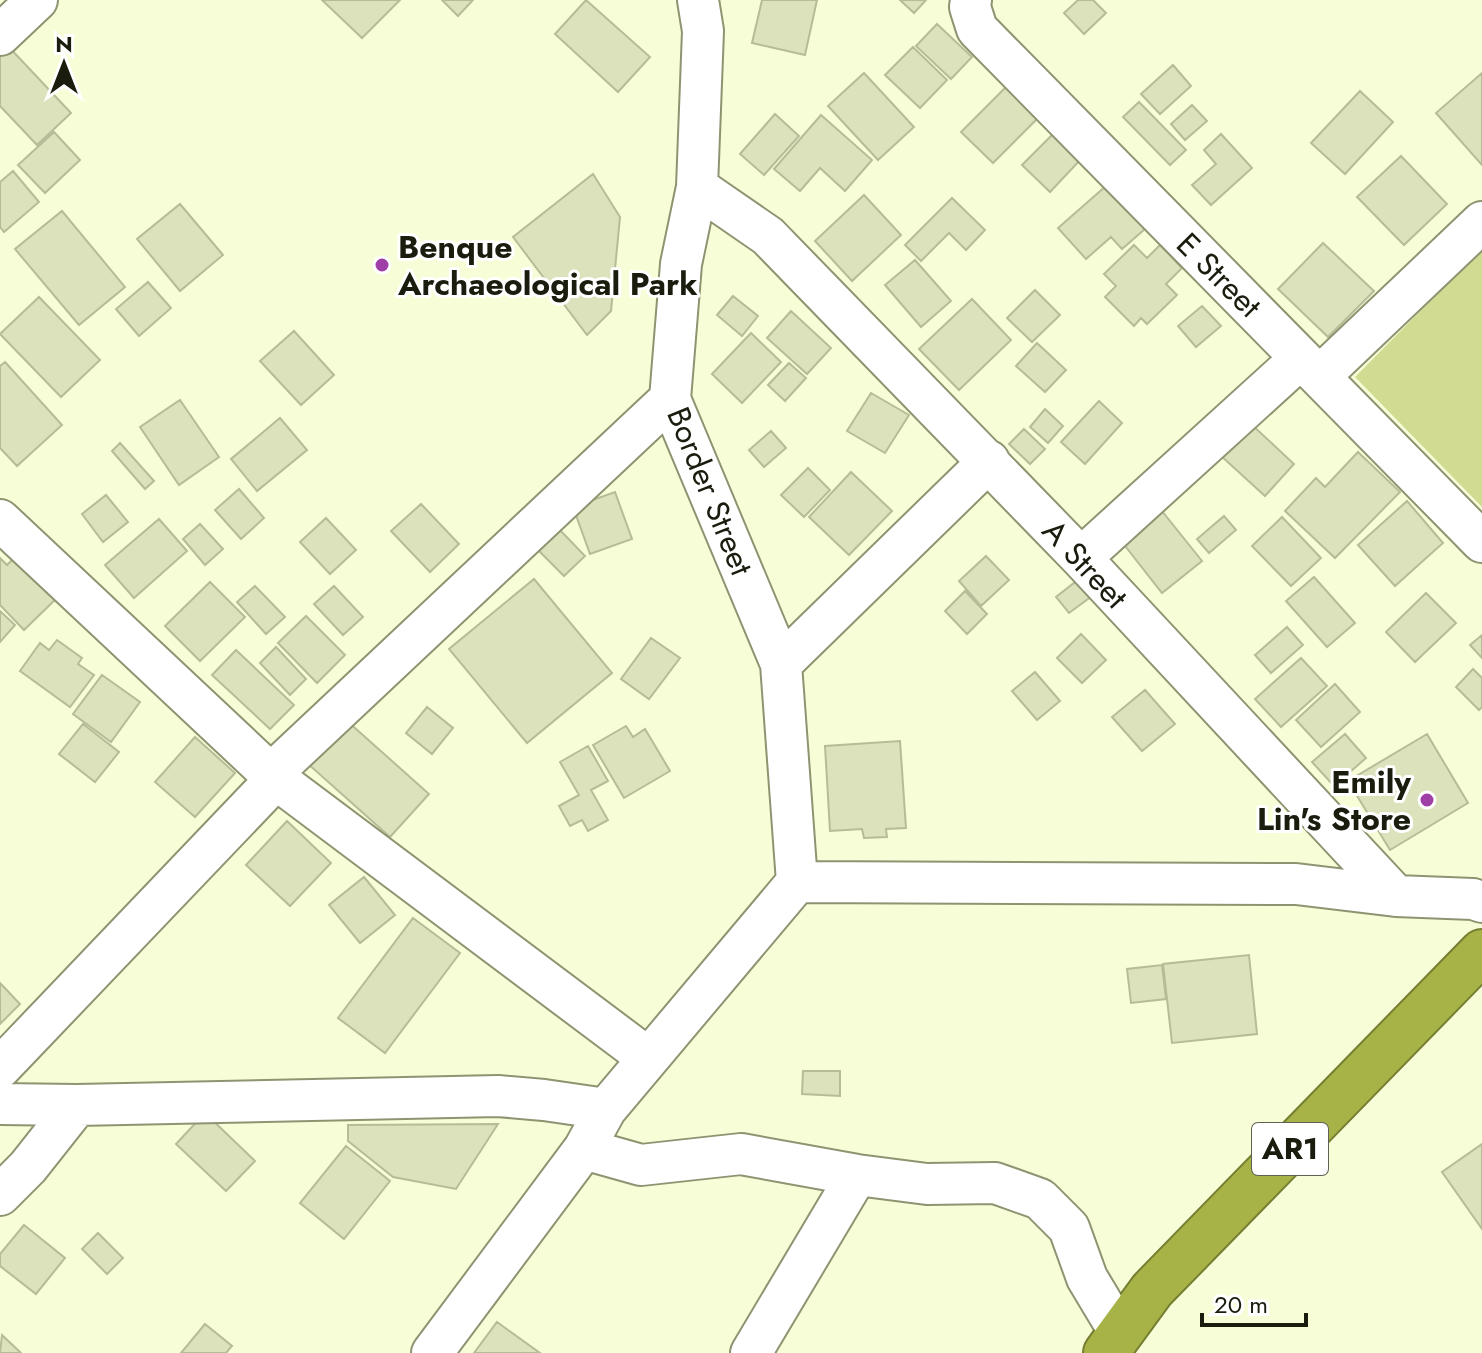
<svg xmlns="http://www.w3.org/2000/svg" width="1482" height="1353" viewBox="0 0 1482 1353" font-family="Jost,sans-serif">
  <style>
    .green { fill: #d1db91 }
    .building { fill: #dbe2bc; stroke: #b6bc98; stroke-width: 2 }
    .lines { fill: none; stroke-linecap: round; stroke-linejoin: round }
    .street-casing { stroke: #8e9471; stroke-width: 44 }
    .highway-casing { stroke: #767e32; stroke-width: 48 }
    .street { stroke: #fff; stroke-width: 40 }
    .highway { stroke: #a7b346; stroke-width: 44 }
    .poi-dot { fill: #9f3ea6; stroke: #fff; stroke-width: 3 }
    .labels { text-anchor: middle; stroke-width: 6; stroke-linejoin: round; paint-order: stroke }
    .shield { fill: #fff; stroke: #5f6056; stroke-width: 2 }
    .shield-label { font-size: 30px; font-weight: bold; fill: #1a1c0e }
    .poi-label { font-size: 32px; font-weight: bold; fill: #1a1c0e; stroke: #fff; text-anchor: start }
    .street-label { font-size: 32px; fill: #1a1c0e; stroke: #fff }
  </style>
  <rect width="100%" height="100%" fill="#f7fdd7"/>
  <!-- green -->
  <path class="green" d="M1482 249V507L1355 377Z"/>
  <!-- building -->
  <path class="building" d="M322 0H400L362 38Z
    M442 0H473L458 16Z
    M586 0 650 57 618 92 555 34Z
    M762 0H817L805 55 752 43Z
    M900 0H926L914 13Z
    M1078 0H1093L1106 13 1084 34 1064 13Z
    M937 24 972 57 951 79 916 46Z
    M7 45 71 113 37 145 0 106V52Z
    M913 47 947 80 920 108 885 75Z
    M1173 65 1191 86 1160 114 1141 94Z
    M864 73 914 127 878 160 828 106Z
    M1482 73V165L1436 113Z
    M1007 86 1039 117 993 163 961 132Z
    M1360 91 1393 122 1345 174 1311 143Z
    M1139 102 1186 150 1170 165 1123 117Z
    M1192 105 1207 121 1185 140 1171 124Z
    M775 114 799 136 764 175 740 154Z
    M821 115 872 160 845 191 820 168 800 191 774 169Z
    M54 132 80 160 45 193 18 165Z
    M1055 132 1082 158 1050 192 1022 165Z
    M1221 134 1252 168 1211 205 1192 185 1216 164 1204 150Z
    M1401 156 1447 204 1404 245 1357 197Z
    M13 171 39 202 4 232 0 227V182Z
    M593 174 620 217 611 311 587 335 513 237Z
    M1106 186 1145 229 1122 249 1111 237 1086 259 1058 228Z
    M864 195 901 235 852 281 815 241Z
    M952 198 985 230 966 250 949 233 921 261 905 245Z
    M180 204 223 255 180 291 137 239Z
    M62 211 125 287 79 325 15 249Z
    M1323 243 1374 291 1328 337 1278 289Z
    M1134 245 1147 258 1160 245 1182 268 1166 284 1177 295 1147 324 1141 318 1134 326 1105 297 1116 286 1104 274Z
    M915 260 951 301 921 327 885 285Z
    M148 282 171 308 139 336 116 309Z
    M1035 290 1060 315 1032 342 1007 318Z
    M733 296 758 316 742 336 717 315Z
    M39 297 100 360 61 397 0 334Z
    M972 299 1011 340 959 390 919 349Z
    M1202 306 1221 326 1196 347 1178 326Z
    M791 311 831 348 807 374 767 338Z
    M294 331 334 375 301 405 260 361Z
    M751 333 781 362 742 403 712 374Z
    M1037 343 1066 370 1045 392 1016 366Z
    M5 362 62 425 17 466 0 448V366Z
    M789 363 806 378 785 401 768 385Z
    M871 393 909 415 885 453 847 431Z
    M180 400 219 457 179 485 140 427Z
    M1099 401 1122 423 1085 464 1061 442Z
    M1045 409 1063 426 1048 443 1030 427Z
    M280 418 307 450 257 491 231 459Z
    M1250 423 1294 464 1265 496 1220 455Z
    M1024 429 1045 449 1030 464 1009 444Z
    M771 431 786 448 764 467 749 450Z
    M120 443 154 481 145 489 112 451Z
    M1358 452 1400 492 1335 558 1285 511 1316 478 1325 487Z
    M808 468 830 490 804 517 781 495Z
    M851 472 892 511 849 555 809 517Z
    M239 489 264 518 241 539 215 510Z
    M615 492 632 539 590 554 573 507Z
    M106 495 128 522 103 542 82 514Z
    M1407 501 1443 543 1395 586 1358 545Z
    M421 504 459 544 430 572 391 531Z
    M1162 511 1202 561 1162 593 1122 542Z
    M1224 516 1236 530 1209 553 1197 539Z
    M1282 517 1321 558 1291 586 1252 546Z
    M326 518 356 550 330 574 300 542Z
    M159 519 187 551 134 598 105 565Z
    M200 524 223 549 205 565 183 539Z
    M556 526 585 556 564 576 535 547Z
    M19 553 60 595 24 630 0 605V558L7 565Z
    M986 556 1009 580 981 606 959 581Z
    M1314 577 1355 623 1327 647 1286 601Z
    M534 579 612 673 527 743 449 649Z
    M1079 579 1092 596 1069 613 1056 597Z
    M210 582 245 617 200 661 165 626Z
    M255 586 285 617 266 634 237 602Z
    M334 586 363 617 343 635 314 604Z
    M965 591 987 614 967 634 945 611Z
    M1426 593 1456 623 1415 662 1386 632Z
    M0 611 15 625 0 642Z
    M306 616 345 655 317 683 278 643Z
    M1287 627 1303 645 1271 673 1255 655Z
    M1081 634 1106 660 1082 683 1057 658Z
    M1482 635V658L1470 645Z
    M651 638 680 658 649 699 621 679Z
    M57 640 82 658 78 664 94 675 70 707 20 671 40 643 49 650Z
    M276 647 306 679 290 695 260 663Z
    M236 650 294 705 270 729 212 675Z
    M1301 658 1327 686 1281 727 1255 699Z
    M1473 669 1482 678V707L1479 710 1456 687Z
    M1035 672 1060 701 1037 720 1012 691Z
    M102 675 140 702 111 742 73 714Z
    M1335 684 1360 712 1321 747 1296 720Z
    M1145 690 1175 724 1142 751 1112 717Z
    M427 707 453 728 432 754 406 733Z
    M346 720 429 794 390 837 307 763Z
    M83 724 119 752 95 782 59 754Z
    M626 726 633 737 645 729 670 771 624 798 593 745Z
    M1345 734 1366 758 1334 786 1312 762Z
    M1427 734 1468 803 1390 850 1348 781Z
    M195 737 235 773 195 817 155 782Z
    M900 741 906 828 886 829 887 837 864 838 862 829 830 831 825 746Z
    M588 746 608 781 591 790 608 820 588 831 582 820 570 826 559 806 579 795 560 762Z
    M287 821 331 863 290 906 246 865Z
    M364 877 395 915 360 943 329 905Z
    M413 918 460 953 385 1053 338 1018Z
    M1249 955 1257 1034 1172 1043 1163 964Z
    M1162 965 1166 999 1131 1003 1127 969Z
    M0 983 20 1004 0 1024Z
    M803 1071H840V1096L802 1094Z
    M205 1113 255 1161 226 1191 176 1144Z
    M498 1124 456 1189 393 1177 348 1141V1125Z
    M1482 1144V1229L1442 1172Z
    M346 1146 390 1181 344 1239 300 1203Z
    M24 1225 65 1258 36 1294 0 1266V1254Z
    M98 1233 123 1258 107 1274 82 1249Z
    M497 1322 540 1353H474Z
    M205 1324 232 1346 226 1353H181Z
    M2 1335 21 1353H0Z"/>
  <g class="lines">
    <!-- street casing -->
    <g class="street-casing">
      <path id="street" d="M698 0 703 31 697 187 681 264 670 399 781 664 797 882
        M971 0 970 7 977 29 1482 542
        M0 35 37 0
        M697 187 768 236 1081 558 1396 896 1473 899 1482 902
        M1320 376 1482 222
        M0 520 276 779 648 1058
        M1081 558 1301 358
        M781 664 989 461
        M271 774 670 399
        M0 1068 276 779
        M0 1104 77 1105 498 1096 544 1100 606 1109
        M584 1149 641 1165 741 1154 857 1175 927 1184 995 1183 1040 1199 1069 1228 1087 1278 1120 1333
        M0 1195 28 1167 77 1105
        M432 1353 584 1149 606 1109 797 882 1296 884 1396 896
        M751 1353 857 1175"/>
    </g>
    <!-- highway casing -->
    <g class="highway-casing">
      <path id="highway" d="M1106 1353 1152 1290 1482 952"/>
    </g>
    <!-- street -->
    <use href="#street" class="street"/>
    <!-- highway -->
    <use href="#highway" class="highway"/>
  </g>
  <!-- markers -->
  <g class="poi-dot">
    <circle cx="382" cy="265" r="8"/>
    <circle cx="1427" cy="800" r="8"/>
  </g>
  <g class="labels">
    <!-- shield labels -->
    <rect class="shield" x="1252" y="1123" width="76" height="52" rx="6"/>
    <g class="shield-label">
      <text x="1290" y="1159">AR1</text>
    </g>
    <!-- poi labels -->
    <g class="poi-label">
      <text x="398" y="258">Benque<tspan x="398" dy="37">Archaeological Park</tspan></text>
      <text x="1411" y="793" text-anchor="end">Emily<tspan x="1411" dy="37">Lin's Store</tspan></text>
    </g>
    <!-- street labels -->
    <g class="street-label">
      <text transform="translate(1219 275) rotate(45)" y="11">E Street</text>
      <text transform="translate(710 491) rotate(68)" y="11">Border Street</text>
      <text transform="translate(1085 564) rotate(47)" y="11">A Street</text>
    </g>
  </g>
  <!-- north arrow -->
  <g transform="translate(64 64)" stroke="#ffffff" stroke-width="6" paint-order="stroke">
  <path d="M0-6L14 30L0 20L-14 30Z" fill="#1a1c0e"/>
  <text y="-12" font-size="22" font-weight="bold" text-anchor="middle" fill="#1a1c0e">N</text>
  </g>
  <!-- scale -->
  <path d="M1202 1313v12h104v-12" fill="none" stroke="#1a1c0e" stroke-width="4"/>
  <text x="1214" y="1313" font-size="24" fill="#1a1c0e" stroke="#ffffff" stroke-width="6" paint-order="stroke">20 m</text>
</svg>
